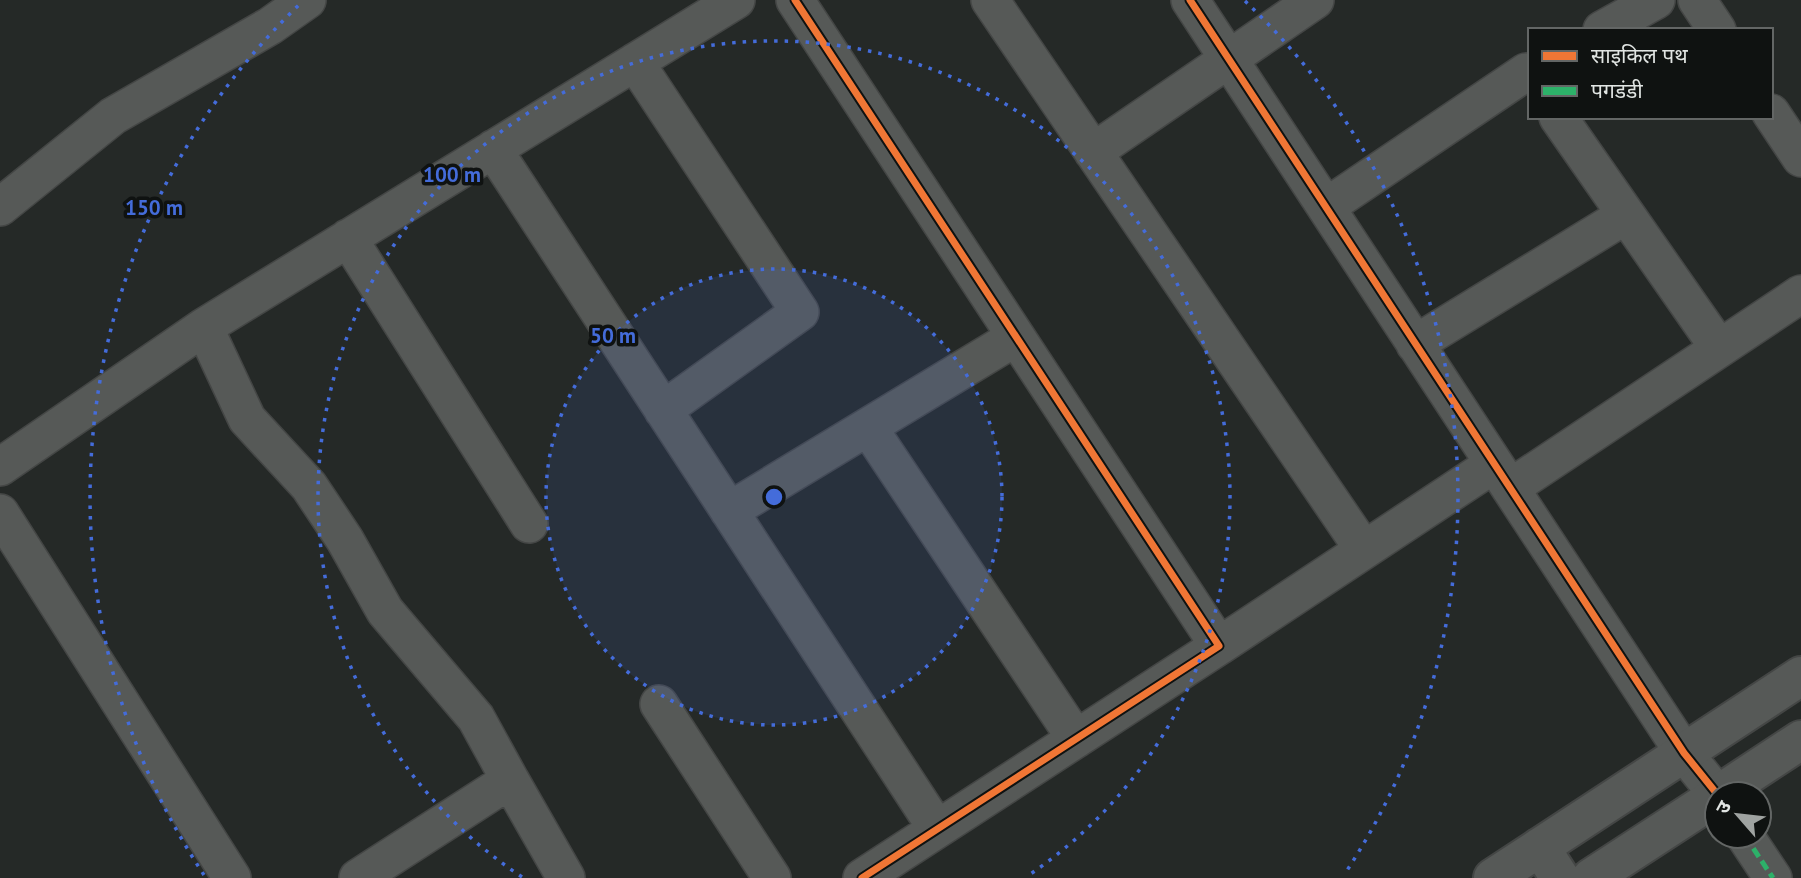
<svg xmlns="http://www.w3.org/2000/svg" width="1801" height="878" viewBox="0 0 1801 878" font-family="'PT Sans','Noto Sans Devanagari',sans-serif">
  <style>
    .lines { fill: none; stroke-linecap: round; stroke-linejoin: round }
    .minor-casing { stroke: #444645; stroke-width: 40 }
    .tertiary-casing { stroke: #444645; stroke-width: 42 }
    .minor { stroke: #565957; stroke-width: 37 }
    .tertiary { stroke: #565957; stroke-width: 38 }
    .quiet { stroke: #2db169; stroke-width: 5; stroke-dasharray: 10 5; stroke-linecap: butt }
    .cycleway-casing { stroke: #0f1211; stroke-width: 11 }
    .cycleway { stroke: #f07635; stroke-width: 7 }
    .ring { fill: none; stroke: #446cda; stroke-width: 3.5; stroke-dasharray: 3.5 7 }
    .centre { fill: #446cda; stroke: #0f1211; stroke-width: 3.5 }
    .ring-label { font-size: 21px; text-anchor: middle; font-weight: bold; fill: #446cda; stroke: #0f1211; stroke-width: 7; stroke-linejoin: round; paint-order: stroke }
  </style>
  <rect width="100%" height="100%" fill="#252927"/>
  <g class="lines">
    <!-- minor casing -->
    <g class="minor-casing">
      <path id="minor" d="M795 0 1219 646 862 878
        M990 0 1364 550
        M1190 0 1684 753 1717 794
        M1697 0 1717 30
        M1602 30 1656 0
        M635 62 800 312 663 410
        M1771 113 1801 158
        M1558 117 1719 348
        M493 149 937 829
        M1093 152 1315 0
        M0 207 113 116 270 26 307 0
        M1326 207 1526 72
        M348 238 529 524
        M204 327 247 419 309 486 345 540 385 611 476 718 510 780
        M1415 344 1626 215
        M868 427 1076 739
        M0 467 204 327 736 0
        M1510 488 1801 294
        M729 511 1016 337
        M0 513 232 878
        M1219 646 1494 464
        M659 704 772 878
        M1745 836 1773 878
        M358 878 510 780 566 878"/>
    </g>
    <!-- tertiary casing -->
    <g class="tertiary-casing">
      <path id="tertiary" d="M1719 794 1801 740
        M1540 847 1560 878
        M1493 878 1801 676
        M1591 878 1717 796"/>
    </g>
    <!-- minor -->
    <use href="#minor" class="minor"/>
    <!-- tertiary -->
    <use href="#tertiary" class="tertiary"/>
    <!-- quiet -->
    <path class="quiet" d="M1745 836 1773 878"/>
    <!-- cycleway casing -->
    <g class="cycleway-casing">
      <path id="cycleway" d="M795 0 1219 646 862 878
        M1190 0 1684 753 1717 794"/>
    </g>
    <!-- cycleway -->
    <use href="#cycleway" class="cycleway"/>
  </g>
  <!-- distance rings -->
  <circle cx="774" cy="497" r="228" fill="#446cda" fill-opacity=".12"/>
  <g class="ring">
    <circle cx="774" cy="497" r="228"/>
    <path d="M522 877A456 456 0 1 1 1026 877"/>
    <path d="M204 875A684 684 0 0 1 303 1M1245 1A684 684 0 0 1 1344 875"/>
  </g>
  <circle cx="774" cy="497" r="10" class="centre"/>
  <g class="ring-label">
    <text x="452" y="182">100 m</text>
    <text x="154" y="215">150 m</text>
    <text x="613" y="343">50 m</text>
  </g>
  <!-- legend -->
  <rect x="1528" y="28" width="245" height="91" fill="#0f1211" stroke="#636665" stroke-width="2"/>
  <rect x="1542" y="51" width="35" height="10" fill="#f07635" stroke="#636665" stroke-width="2"/>
  <text x="1591" y="63" font-size="21" fill="#e1e5e3">साइकिल पथ</text>
  <rect x="1542" y="86" width="35" height="10" fill="#2db169" stroke="#636665" stroke-width="2"/>
  <text x="1591" y="98" font-size="21" fill="#e1e5e3">पगडंडी</text>
  <!-- north arrow -->
  <g transform="translate(1738 815) rotate(298)"><circle r="33" fill="#0f1211" stroke="#636665" stroke-width="2"/>
  <path d="M0-5L12 26L0 18L-12 26Z" fill="#9fa3a1"/>
  <text y="-10" font-size="19" font-weight="bold" text-anchor="middle" fill="#e1e5e3">उ</text>
  </g>
</svg>
